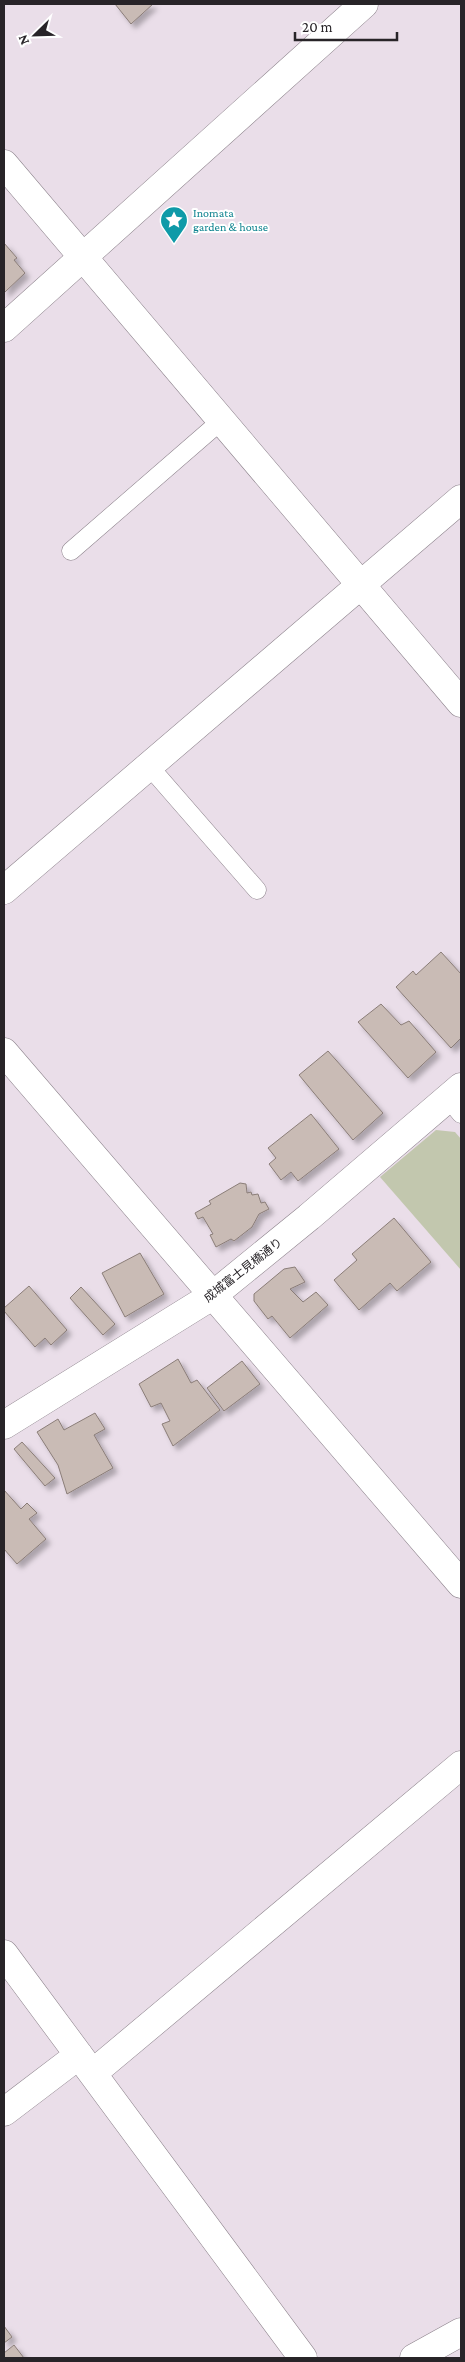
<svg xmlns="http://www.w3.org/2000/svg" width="465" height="2362" viewBox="0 0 465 2362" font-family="'Crimson Pro','Noto Sans JP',serif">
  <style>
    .green { fill: #c2c7ae }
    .building { fill: #c9bbb5; stroke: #8a7d78; filter: url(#shadow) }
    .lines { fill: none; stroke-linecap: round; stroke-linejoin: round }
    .lane-casing { stroke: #8c828b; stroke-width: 19 }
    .street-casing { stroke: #8c828b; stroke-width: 29 }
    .lane { stroke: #fff; stroke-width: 18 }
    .street { stroke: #fff; stroke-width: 28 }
    .labels { text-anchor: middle; stroke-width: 4; stroke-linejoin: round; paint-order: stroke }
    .culture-label { font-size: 12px; fill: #0d838f; stroke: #fff; text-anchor: start }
    .street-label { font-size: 12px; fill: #282428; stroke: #fff }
  </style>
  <defs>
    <filter id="shadow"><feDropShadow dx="4.5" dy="4.5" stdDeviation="2.5" flood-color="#0004"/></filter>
  </defs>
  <rect width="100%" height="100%" fill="#eadee9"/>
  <!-- green -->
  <path class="green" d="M436 1130 455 1132 461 1139V1270L380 1177Z"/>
  <!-- building -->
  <path class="building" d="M115 4H153L131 24Z
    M4 243 17 258 14 260 25 273 4 293Z
    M441 952 461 974V1038L451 1048 396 987 413 971 416 975Z
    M381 1004 401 1025 409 1021 436 1052 408 1078 358 1022Z
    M328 1051 383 1113 353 1140 299 1075Z
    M311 1114 339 1149 298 1181 291 1172 281 1180 269 1164 276 1158 268 1148Z
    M240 1183 246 1184 247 1193 251 1192 252 1195 258 1194 261 1203 265 1202 269 1209 259 1214 252 1227 234 1241 231 1239 216 1247 210 1235 213 1234 203 1217 198 1219 195 1213 211 1204 209 1201Z
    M394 1218 431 1262 397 1291 390 1283 359 1310 334 1280 357 1260 352 1254Z
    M140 1253 164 1294 125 1317 102 1273Z
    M295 1267 305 1282 290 1289 303 1302 316 1292 328 1305 290 1338 272 1316 268 1319 254 1301V1294L284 1269Z
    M29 1286 67 1330 51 1345 45 1338 35 1347 4 1311V1308Z
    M81 1287 115 1324 103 1335 70 1298Z
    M178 1359 191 1383 197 1380 220 1410 173 1446 162 1424 170 1421 161 1403 151 1407 139 1384Z
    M242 1361 260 1384 224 1411 207 1388Z
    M95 1413 105 1429 94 1435 113 1468 67 1494 58 1465 37 1432 58 1419 64 1430Z
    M22 1442 55 1478 45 1486 14 1449Z
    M4 1490 21 1509 27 1503 37 1513 29 1519 46 1539 17 1564 4 1549Z
    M4 2326 12 2337 4 2343Z
    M14 2345 24 2358H4V2353Z"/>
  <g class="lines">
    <!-- lane casing -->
    <g class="lane-casing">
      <path id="lane" d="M71 551 222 420
        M149 766 257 890
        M448 1098 461 1114"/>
    </g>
    <!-- street casing -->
    <g class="street-casing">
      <path id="street" d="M4 164 461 703
        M4 328 364 4
        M4 890 461 499
        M4 1052 461 1584
        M4 1425 212 1296 309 1217 461 1087
        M4 1954 303 2358
        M93 2073 461 1765
        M4 2112 79 2055
        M414 2358 461 2332"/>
    </g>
    <!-- lane -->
    <use href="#lane" class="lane"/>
    <!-- street -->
    <use href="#street" class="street"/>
  </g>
  <!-- icons -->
  <defs>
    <g id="sight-pin" transform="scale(1.4375)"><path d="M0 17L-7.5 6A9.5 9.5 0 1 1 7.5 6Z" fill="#0f9aa8" stroke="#fff"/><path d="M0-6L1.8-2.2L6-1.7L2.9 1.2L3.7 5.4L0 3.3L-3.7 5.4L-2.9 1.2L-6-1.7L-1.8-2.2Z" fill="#fff"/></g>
  </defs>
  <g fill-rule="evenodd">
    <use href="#sight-pin" x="174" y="220"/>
  </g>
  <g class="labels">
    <!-- culture labels -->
    <g class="culture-label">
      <text x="193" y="217">Inomata<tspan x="193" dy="14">garden &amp; house</tspan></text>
    </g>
    <!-- street labels -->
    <g class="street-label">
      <text transform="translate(243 1270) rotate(-38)" y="4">成城富士見橋通り</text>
    </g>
  </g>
  <!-- border -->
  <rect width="465" height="2362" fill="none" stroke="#282428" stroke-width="10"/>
  <!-- north arrow -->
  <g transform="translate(35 35) rotate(247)" stroke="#ffffff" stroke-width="4" paint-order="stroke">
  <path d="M0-4L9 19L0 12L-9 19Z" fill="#282428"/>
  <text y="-8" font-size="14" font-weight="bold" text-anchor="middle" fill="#282428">N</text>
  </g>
  <!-- scale -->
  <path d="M295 32v8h102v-8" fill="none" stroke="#282428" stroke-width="2.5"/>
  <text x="302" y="32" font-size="15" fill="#282428" stroke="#ffffff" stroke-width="4" paint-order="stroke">20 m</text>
</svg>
